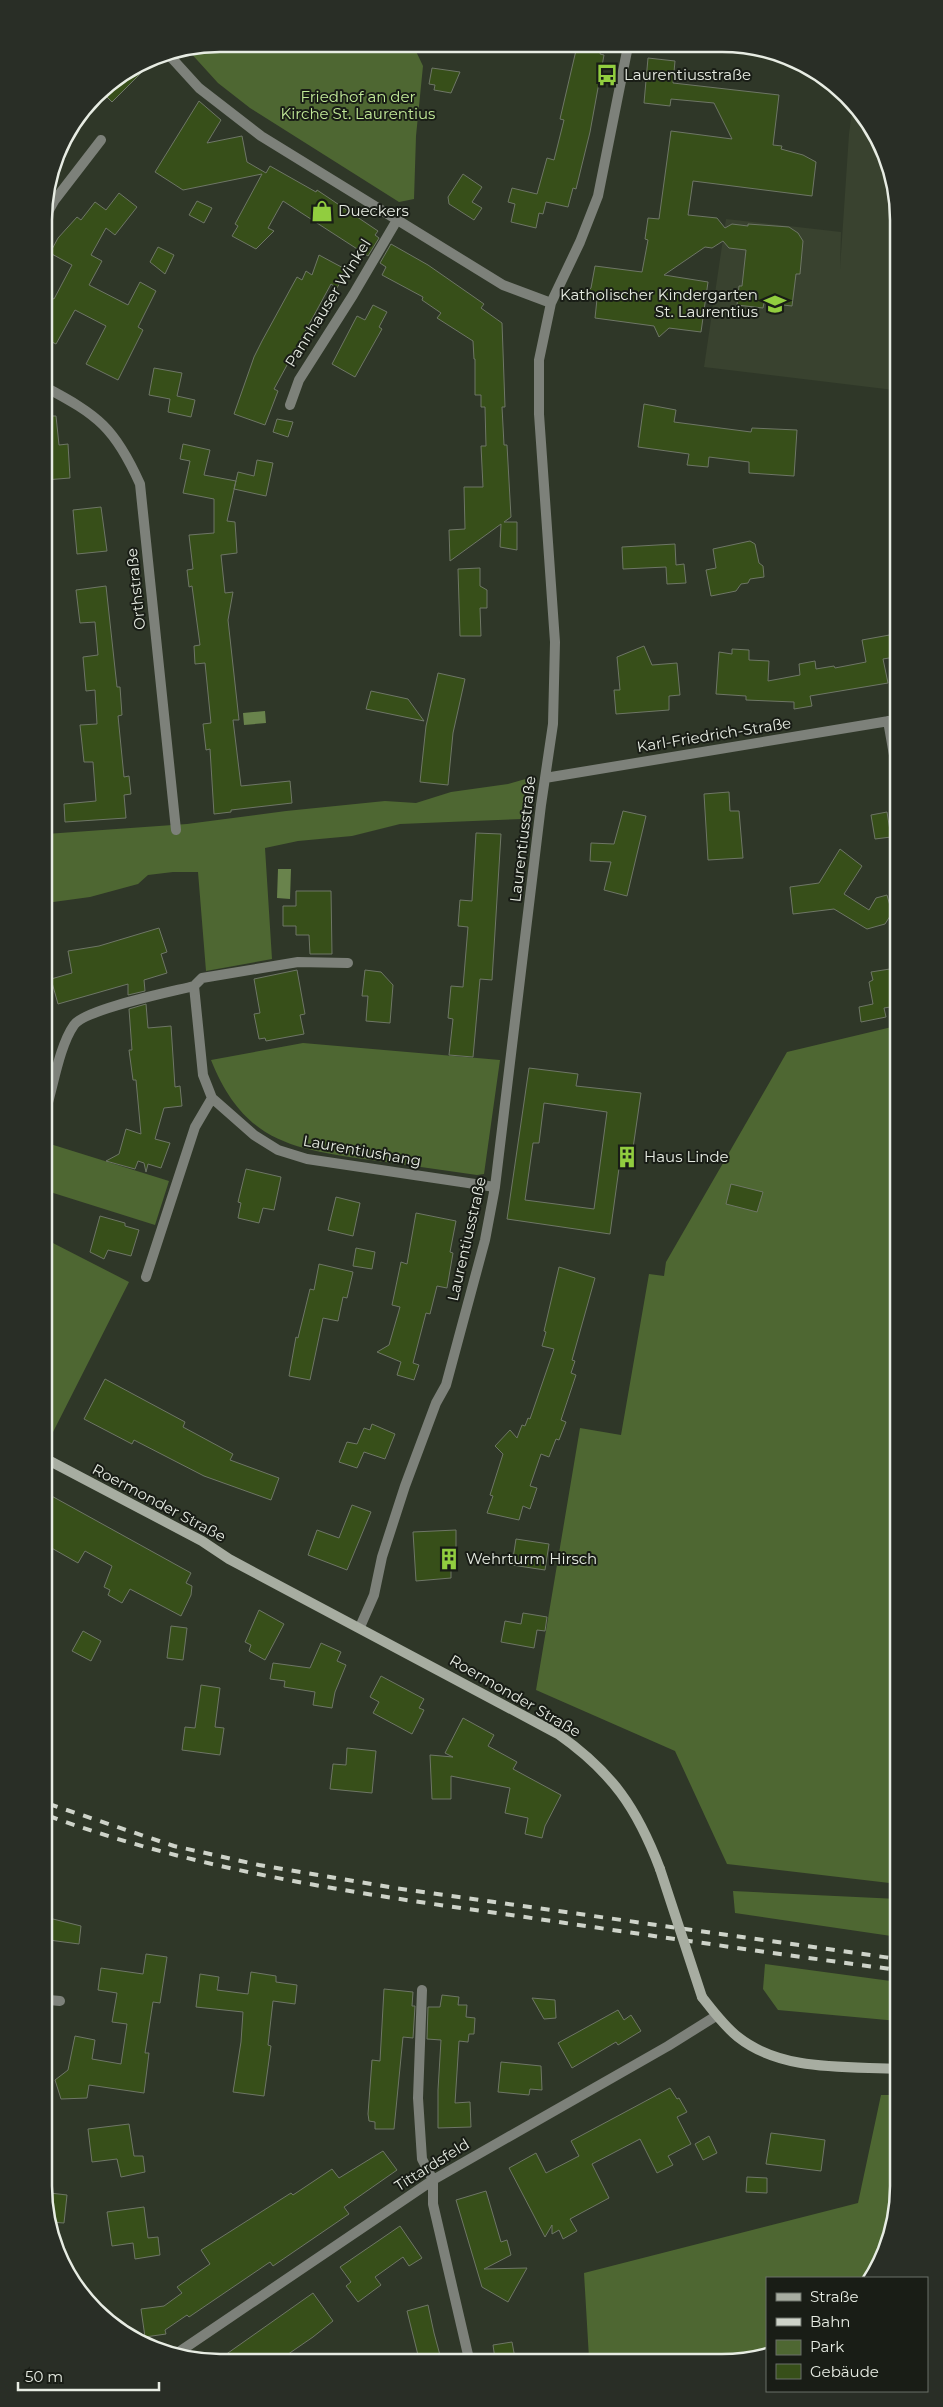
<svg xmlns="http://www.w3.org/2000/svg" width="943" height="2407" viewBox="0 0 943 2407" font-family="Montserrat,sans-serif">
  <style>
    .built { fill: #39422f }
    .green { fill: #4e6732 }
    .water { fill: #69834c }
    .building { fill: #374f19; stroke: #6e7666; fill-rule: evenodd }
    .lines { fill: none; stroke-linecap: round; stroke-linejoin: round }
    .street { stroke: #7d817a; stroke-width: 10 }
    .secondary { stroke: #a7ada1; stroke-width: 10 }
    .rail { stroke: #ced3c9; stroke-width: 4; stroke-dasharray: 9 9; stroke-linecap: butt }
    .secondary-bridge { stroke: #a7ada1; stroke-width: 10 }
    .labels { text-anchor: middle; stroke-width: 4; stroke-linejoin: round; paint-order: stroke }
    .poi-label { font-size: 15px; fill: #e7ece3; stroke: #191d16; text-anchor: start }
    .park-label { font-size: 15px; fill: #c2ea98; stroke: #191d16 }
    .street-label { font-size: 15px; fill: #e7ece3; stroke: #191d16 }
    .rim { fill: none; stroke: #e7ece3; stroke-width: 2.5 }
  </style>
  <rect width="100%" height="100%" fill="#2f3728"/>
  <!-- built -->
  <path class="built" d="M853 105 893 175 894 390 704 367 726 219 841 232 840 269 849 134Z"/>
  <!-- green -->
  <path class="green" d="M220 44 413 45 423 66 416 136 414 199 399 202 250 108 218 83 188 50Z
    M529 778 522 819 400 824 352 836 298 841 265 848 272 959 206 971 198 872H173L148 875 138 884 90 897 46 903V834L187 824 286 811 385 801 416 803 451 792 508 784Z
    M896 1026 898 1884 727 1864 675 1751 536 1690 580 1428 621 1435 649 1274 664 1276 666 1262 787 1052Z
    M303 1043 500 1060 484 1174 477 1175C442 1170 407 1165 371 1160 292 1149 244 1142 211 1060Z
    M47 1143 169 1181 155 1225 47 1191Z
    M47 1240 129 1282 50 1438 48 1437Z
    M733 1891 898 1899V1937L735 1913Z
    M765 1964 898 1982V2021L778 2010 763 1989Z
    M881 2095H899V2198L886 2254 871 2278H767V2357L589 2358 584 2273 858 2203Z"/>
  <!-- water -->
  <path class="water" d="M265 711 266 723 244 725 243 713Z
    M278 869H291L290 899 277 898Z"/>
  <!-- building -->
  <path class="building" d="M577 46H602L600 54 604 55 590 132 576 189 573 188 568 207 546 202 543 214 539 213 536 228 511 222 515 204 508 202 512 188 537 194 547 158 554 160 564 120 560 119Z
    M648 58 675 61 673 83 779 95 773 145 782 146 781 149 803 155 816 162 812 196 693 181 688 215 717 218 725 228 732 224 748 226V224L789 227 798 233 803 241 800 274H796L792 306 764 303 763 308 737 305 739 286H742L746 250 729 248 723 241 712 248 705 247 664 275 708 282 701 332 669 328 659 337 654 326 595 318 597 299 581 296 591 288 595 266 642 272 648 240 645 239 648 218 659 219 671 131 732 139 714 103 671 99 670 106 644 103Z
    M140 65 144 70 112 102 101 91Z
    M432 68 460 72 451 93 434 90 435 85 429 84Z
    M199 101 221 120 207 143 242 136 247 162 266 173 270 166 316 192 317 190 378 231 375 235 379 238 368 256 283 201 268 228 274 231 256 249 232 236 238 226 235 224 262 174 183 190 155 172Z
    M463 174 482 187 472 202 482 208 474 220 449 204 448 197Z
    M119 193 137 207 115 235 106 228 91 255 102 261 89 285 128 305 140 282 156 291 138 327 143 330 118 380 86 364 106 326 75 310 56 344 44 338 50 325 44 322V294L54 299 72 265 50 253 58 238 77 217 81 220 95 202 106 210Z
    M197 201 212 208 204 223 189 215Z
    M391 244 428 265 474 297 484 304 481 308 502 323 505 407H502L504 445H507L511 517 504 522H517V550L500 547 501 524 450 561 449 530 465 529 464 487H483L481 446H486L485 407H481V395H475V359H474L473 341 437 318 441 313 422 300 423 297 382 275 386 267 380 263Z
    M158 247 174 255 165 274 150 262Z
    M319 255 347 270 337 288 331 284 274 389 278 391 265 425 234 414 254 357 262 341 297 277 302 280 306 271 312 275Z
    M373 305 387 312 379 327 382 329 355 377 332 364 357 316 365 320Z
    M154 368 182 373 177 396 195 400 191 417 168 412 170 399 149 395Z
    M644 404 676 410 674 422 751 432 752 428 797 430 794 476 749 473V462L709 457 708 467 687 465 689 454 638 447Z
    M45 416H56L59 445 68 444 70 478 45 480Z
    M277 419 293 422 288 437 273 432Z
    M183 444 210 450 204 475 236 481 227 521 235 522 237 553 221 555 225 593 233 592 228 620 239 720H233L241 786 290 781 292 803 231 810V812L214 814 210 749 206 750 203 724 211 723 205 663 195 664 194 646 200 645 192 586 189 587 187 570 193 569 189 535 214 533V499L183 493 190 461 180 459Z
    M257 460 273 463 266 496 234 489 238 472 254 476Z
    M101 507 107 551 77 554 73 510Z
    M750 541 755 544 759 563 763 566 764 577 750 579 748 583 741 584 736 591 711 596 706 570 716 568 713 549Z
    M675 544 676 565 684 564 686 583 667 584 666 567 623 569 622 547Z
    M480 568V586L487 590V608H480L481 636H460L458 569Z
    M106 586 117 687H120L122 715 118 716 124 777 129 776 131 794 124 795 126 818 65 822 64 804 96 801 93 762H84L80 725 97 724 95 690 86 691 83 657 98 655 95 622 80 623 76 590Z
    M895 634V657L883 659 888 683 810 696 812 706 794 709V702L746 700V696L716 694 719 652 732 654V649L749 650V660L769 661 768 681 800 675 799 664 815 661 816 669 834 666 835 668 866 662 862 640Z
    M644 646 652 665 677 663 680 695 669 696V710L616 714 614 690H620L617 657Z
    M438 673 465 679 453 733 448 785 420 782 426 726Z
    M371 691 408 699 424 721 366 709Z
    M729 792 730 811H739L743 858 708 860 704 794Z
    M623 811 646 816 627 896 604 890 611 862 590 861 591 843 614 844Z
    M887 812 891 837 875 839 871 815Z
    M476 833 501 834 492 980 480 979 473 1057 449 1055 453 1019 448 1018 451 986 463 987 468 927 458 926 460 900 472 901Z
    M840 849 862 866 844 894 869 910 876 898 887 895 892 913 885 924 867 929 834 909 793 914 790 887 819 883Z
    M296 891H331L332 954H310L309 935H296V926H283V906H296Z
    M159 928 167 952 161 954 167 973 144 980 145 991 128 995V984L58 1004 51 979 72 973 68 951 99 946Z
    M896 968V1006L884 1008 886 1017 861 1022 859 1007 873 1004 869 982 873 980 871 972Z
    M297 970 305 1014 300 1015 304 1034 266 1041 265 1038 259 1039 254 1014 260 1013 254 979Z
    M365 970 381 972 393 985 390 1023 366 1021 368 996H362Z
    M146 1004 148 1028 171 1026 175 1087 180 1086 182 1106 164 1108 155 1139 170 1143 161 1168 148 1164 146 1172 144 1163 138 1161 135 1169 106 1161 119 1154 126 1129 141 1134 136 1080H133L129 1050H132L129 1009Z
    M529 1068 578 1074 576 1086 641 1093 631 1162 620 1161 610 1234 507 1219ZM544 1103 607 1112 594 1209 525 1200 533 1143H539Z
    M246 1169 281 1177 274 1210 263 1208 259 1223 238 1218 241 1203 238 1202Z
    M731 1184 763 1192 757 1212 726 1204Z
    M336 1197 360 1203 353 1236 328 1230Z
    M416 1213 456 1221 450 1252 453 1253 447 1288 437 1286 430 1314 426 1313 413 1363 419 1365 414 1380 397 1375 401 1362 377 1352 389 1345 400 1307 392 1305 401 1262 407 1264Z
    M100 1216 125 1223V1226L139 1230 131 1256 108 1250 104 1259 90 1252Z
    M356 1248 375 1252 372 1269 353 1266Z
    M319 1264 353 1272 347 1298 343 1297 338 1321 323 1318 310 1380 289 1376 296 1337 298 1338 310 1289 314 1290Z
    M559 1267 595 1278 572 1360 575 1361 571 1373 576 1375 561 1420 566 1422 559 1440 556 1439 549 1457 541 1454 530 1486 537 1488 530 1509 523 1506 519 1520 487 1513 493 1496 490 1495 503 1454 495 1446 510 1430 517 1438 522 1425 525 1426 528 1418 530 1419 554 1349 542 1346 546 1332 544 1331Z
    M105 1379 185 1422 183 1427 233 1454 230 1460 279 1478 271 1500 204 1476 134 1440 132 1444 84 1419Z
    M372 1424 395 1434 385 1459 364 1452 357 1468 339 1462 347 1442 357 1444 364 1428 370 1430Z
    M48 1494 191 1573 186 1583 192 1586 191 1595 181 1616 130 1589 122 1603 108 1595 110 1590 104 1587 112 1566 85 1551 78 1563 48 1546Z
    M352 1505 371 1512 347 1570 308 1555 317 1530 339 1538Z
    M456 1530V1565H451V1578L416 1581 413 1532Z
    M516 1539 549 1544 545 1570 512 1565Z
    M259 1610 284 1624 265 1660 249 1651 251 1645 245 1642Z
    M523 1613 547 1617 545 1631 537 1630 534 1648 501 1642 505 1621 521 1624Z
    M171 1626 187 1628 183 1660 167 1658Z
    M83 1631 101 1641 91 1661 72 1651Z
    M321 1643 341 1652 337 1661 346 1665 335 1692 332 1708 313 1705 315 1692 284 1687 285 1681 270 1679 273 1663 310 1668Z
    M381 1676 424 1699 419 1708 424 1710 412 1734 373 1713 379 1702 370 1697Z
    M201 1685 220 1688 215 1727 224 1728 220 1755 182 1750 185 1727 195 1728Z
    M463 1718 494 1735 488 1746 517 1762 513 1769 561 1795 545 1826 542 1838 525 1834 528 1818 505 1813 510 1788 451 1776V1799H432L430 1755 453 1757 445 1753Z
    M347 1748 376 1751 372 1793 330 1789 333 1764 346 1765Z
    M49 1918 81 1926 79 1944 49 1940Z
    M146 1954 167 1957 160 2003 153 2002 145 2053H149L144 2093 89 2085 87 2098 61 2099 55 2080 68 2070 75 2036 95 2040 92 2059 121 2064 127 2024 112 2022 117 1993 98 1990 101 1968 143 1974Z
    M251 1972 276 1976V1982L297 1985 295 2004 273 2001 268 2045 271 2046 264 2096 233 2092 241 2042 243 2012 196 2007 200 1974 219 1977 217 1990 248 1994Z
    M384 1989 413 1992 412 2006H415L413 2038 403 2037 394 2129H375V2122L369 2121 368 2114 372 2060 380 2061Z
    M442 1995 459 1997 458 2005H467L466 2017 475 2018 474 2034H469L468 2042 459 2041 455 2103 470 2102 471 2127 438 2128V2090L441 2040 427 2039 428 2007H440Z
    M532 1998 555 2000 556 2018 544 2019Z
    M618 2010 624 2020 631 2015 641 2031 618 2045 616 2042 572 2068 558 2043Z
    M501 2062 541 2066 542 2090 530 2089 529 2095 498 2092Z
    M670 2088 677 2099 679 2098 687 2112 677 2117 691 2144 668 2156 673 2165 657 2173 640 2139 592 2164 609 2198 570 2219 577 2231 563 2239 559 2230 552 2234V2225L545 2237 509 2168 536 2153 546 2173 579 2156 571 2141Z
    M129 2124 134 2156H143L145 2172 121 2177 117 2159 92 2162 88 2129Z
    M771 2133 825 2140 821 2171 766 2164Z
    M709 2136 717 2153 703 2160 695 2144Z
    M383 2151 397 2170 344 2207 349 2214 273 2266 270 2262 189 2317 187 2315 165 2330 166 2334 145 2337 141 2309 164 2306 182 2293 177 2287 210 2264 201 2250 291 2193 293 2195 332 2169 339 2178Z
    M747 2177 767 2178V2193L746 2192Z
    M486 2191 501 2242 507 2240 511 2255 484 2269 527 2268 508 2302 482 2287 456 2200Z
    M50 2193 67 2195 64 2223 50 2222Z
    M144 2207 148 2238 158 2237 160 2255 135 2259 133 2243 112 2246 107 2212Z
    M400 2226 422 2258 409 2266 403 2257 375 2277 381 2285 358 2302 346 2286 351 2282 340 2267Z
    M313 2293 333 2321 313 2337 281 2359 218 2360Z
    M428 2305 434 2333 441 2359H419L407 2311Z
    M512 2342 515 2358 495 2359 493 2345Z"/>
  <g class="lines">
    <!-- street -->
    <path class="street" d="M168 54 199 88 261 136 503 285 551 303
      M44 219 54 201 101 140
      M45 387C98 415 115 428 140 484L176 830
      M290 405 299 380 353 295 397 220
      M888 721 895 761
      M545 778 895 720
      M194 986 202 978 298 962 348 963
      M47 1106C54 1082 60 1045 74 1025 85 1009 170 992 194 986L203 1075 212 1098 254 1135 278 1150 307 1159 495 1187
      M146 1277 195 1127 212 1098
      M360 1627 374 1595 382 1557 405 1486 436 1403 446 1385 485 1240 495 1187 541 805 553 724 555 642 539 414V360L551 303 580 242 598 196 628 46
      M422 1990 418 2098 422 2159 433 2180V2204L469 2359
      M49 2000 60 2001
      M173 2356 433 2180 668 2046 716 2016"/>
    <!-- secondary -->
    <path class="secondary" d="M48 1460 202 1541 229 1559 558 1734C612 1772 637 1808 660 1869
      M702 1997C713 2011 724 2026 738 2037 782 2072 846 2066 899 2069"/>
    <!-- rail -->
    <path class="rail" d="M49 1804 174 1846 259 1865 395 1888 898 1959
      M49 1816C199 1871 353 1893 511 1915 640 1934 769 1953 898 1970"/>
    <!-- secondary-bridge -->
    <path class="secondary-bridge" d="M660 1869 702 1997"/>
  </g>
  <!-- icons -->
  <defs>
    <g id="bus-bare" transform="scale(1.725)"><path d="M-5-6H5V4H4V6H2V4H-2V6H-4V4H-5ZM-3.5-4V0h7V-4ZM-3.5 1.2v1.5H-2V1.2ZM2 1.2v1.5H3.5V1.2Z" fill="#91cd3f" stroke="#191d16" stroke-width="2.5" paint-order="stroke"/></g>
    <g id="shop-bare" transform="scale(1.725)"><path d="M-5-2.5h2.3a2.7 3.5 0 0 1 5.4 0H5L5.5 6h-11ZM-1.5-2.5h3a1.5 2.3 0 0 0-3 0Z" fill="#91cd3f" stroke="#191d16" stroke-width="2.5" paint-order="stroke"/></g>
    <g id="school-bare" transform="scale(1.725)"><path d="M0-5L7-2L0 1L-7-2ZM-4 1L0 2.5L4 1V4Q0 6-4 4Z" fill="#91cd3f" stroke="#191d16" stroke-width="2.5" paint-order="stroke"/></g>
    <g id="building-bare" transform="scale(1.725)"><path d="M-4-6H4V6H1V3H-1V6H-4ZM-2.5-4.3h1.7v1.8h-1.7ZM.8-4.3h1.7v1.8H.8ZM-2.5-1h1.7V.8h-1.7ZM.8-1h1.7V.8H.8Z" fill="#91cd3f" stroke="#191d16" stroke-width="2.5" paint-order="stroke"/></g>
  </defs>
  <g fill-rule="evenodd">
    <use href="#bus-bare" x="607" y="75"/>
    <use href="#shop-bare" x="322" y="211"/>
    <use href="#school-bare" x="775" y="304"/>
    <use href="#building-bare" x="627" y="1157"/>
    <use href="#building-bare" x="449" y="1559"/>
  </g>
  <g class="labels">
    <!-- poi labels -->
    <g class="poi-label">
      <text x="624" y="80">Laurentiusstraße</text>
      <text x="338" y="216">Dueckers</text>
      <text x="758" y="300" text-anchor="end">Katholischer Kindergarten<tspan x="758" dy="17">St. Laurentius</tspan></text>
      <text x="644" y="1162">Haus Linde</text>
      <text x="466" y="1564">Wehrturm Hirsch</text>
    </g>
    <!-- park labels -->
    <g class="park-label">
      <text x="358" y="102">Friedhof an der<tspan x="358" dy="17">Kirche St. Laurentius</tspan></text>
    </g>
    <!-- street labels -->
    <g class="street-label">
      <text transform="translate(328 303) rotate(-58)" y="5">Pannhauser Winkel</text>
      <text transform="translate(136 589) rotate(-96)" y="5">Orthstraße</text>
      <text transform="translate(714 735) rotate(-9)" y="5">Karl-Friedrich-Straße</text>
      <text transform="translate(523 839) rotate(-83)" y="5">Laurentiusstraße</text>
      <text transform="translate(362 1151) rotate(10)" y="5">Laurentiushang</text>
      <text transform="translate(467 1239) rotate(-77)" y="5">Laurentiusstraße</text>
      <text transform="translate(159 1503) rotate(28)" y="5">Roermonder Straße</text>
      <text transform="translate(515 1696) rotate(30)" y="5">Roermonder Straße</text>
      <text transform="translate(432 2165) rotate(-32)" y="5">Tittardsfeld</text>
    </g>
  </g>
  <!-- crop -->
  <path d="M0 0H943V2407H0ZM220 52H722A168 168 0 0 1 890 220V2186A168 168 0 0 1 722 2354H220A168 168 0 0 1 52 2186V220A168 168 0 0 1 220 52Z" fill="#292e26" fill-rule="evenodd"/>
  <path class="rim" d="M220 52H722A168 168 0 0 1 890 220V2186A168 168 0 0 1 722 2354H220A168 168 0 0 1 52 2186V220A168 168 0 0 1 220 52Z"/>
  <!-- legend -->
  <rect x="766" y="2277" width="162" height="115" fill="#191d16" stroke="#6b7068"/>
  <rect x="776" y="2293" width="25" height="8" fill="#a7ada1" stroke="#6b7068"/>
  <text x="810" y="2302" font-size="15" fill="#e7ece3">Straße</text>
  <rect x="776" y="2318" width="25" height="8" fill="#ced3c9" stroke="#6b7068"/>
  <text x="810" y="2327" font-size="15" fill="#e7ece3">Bahn</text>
  <rect x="776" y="2340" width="25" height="15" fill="#4e6732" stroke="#6b7068"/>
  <text x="810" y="2352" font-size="15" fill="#e7ece3">Park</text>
  <rect x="776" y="2364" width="25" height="15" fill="#374f19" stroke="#6b7068"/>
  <text x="810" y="2377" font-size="15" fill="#e7ece3">Gebäude</text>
  <!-- scale -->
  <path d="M18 2382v8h141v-8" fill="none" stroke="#e7ece3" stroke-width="2.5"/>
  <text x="25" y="2382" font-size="15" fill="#e7ece3" stroke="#191d16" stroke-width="4" paint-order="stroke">50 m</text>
</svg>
